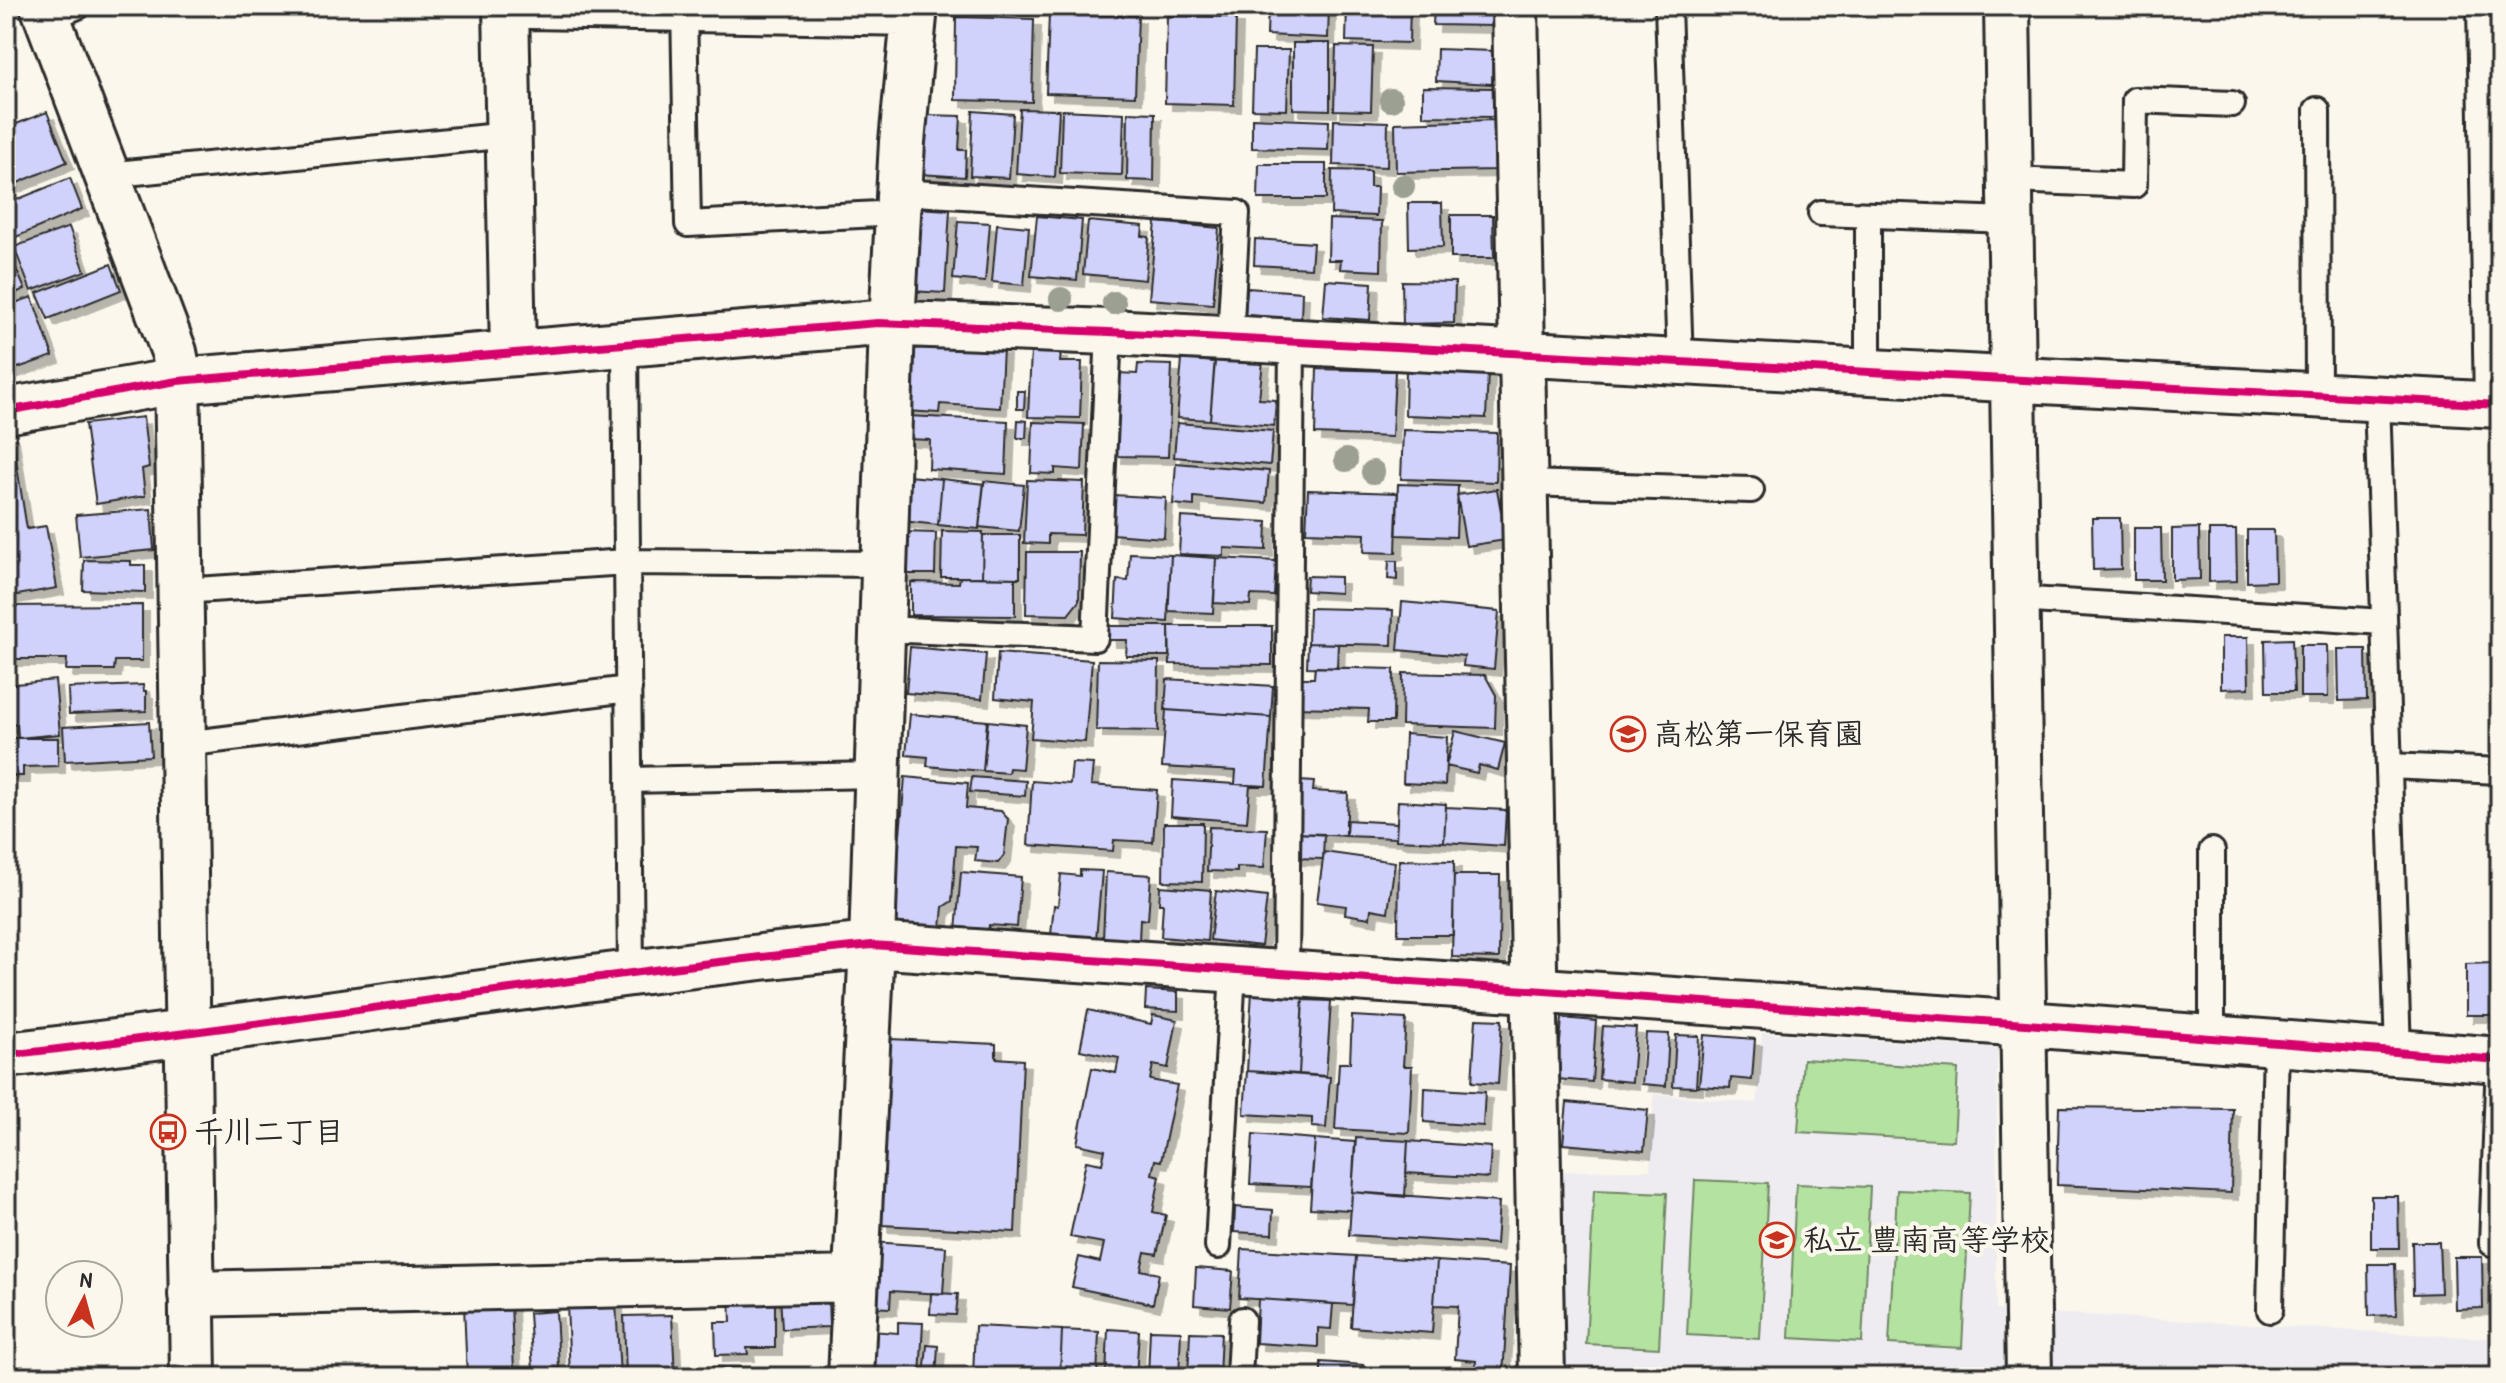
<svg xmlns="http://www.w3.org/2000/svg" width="2506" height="1383" viewBox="0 0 2506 1383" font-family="'Patrick Hand','Klee One',sans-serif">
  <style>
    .built { fill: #eeecf0 }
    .green { fill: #b4e2a0; stroke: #708666; stroke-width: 2 }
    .building { fill: #d0d2fb; stroke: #2b2b2b; stroke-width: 2; filter: url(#shadow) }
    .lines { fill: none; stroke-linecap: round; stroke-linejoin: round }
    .lane-casing { stroke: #2b2b2b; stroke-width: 30 }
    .street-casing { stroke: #2b2b2b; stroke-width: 50 }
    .secondary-casing { stroke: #2b2b2b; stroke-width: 50 }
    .lane { stroke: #fbf7ec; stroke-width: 24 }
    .street { stroke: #fbf7ec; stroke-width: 44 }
    .secondary { stroke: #fbf7ec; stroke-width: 44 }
    .cycleway-casing { stroke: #fbf7ec; stroke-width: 13 }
    .cycleway { stroke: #d6006c; stroke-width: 8 }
    .tree { fill: #9ba092 }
    .labels { text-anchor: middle; stroke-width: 8; stroke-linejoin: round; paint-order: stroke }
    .poi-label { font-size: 30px; font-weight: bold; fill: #2b2b2b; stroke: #fbf7ec; text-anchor: start }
  </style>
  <defs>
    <filter id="shadow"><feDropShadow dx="7" dy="7" stdDeviation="0" flood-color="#0004"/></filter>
  </defs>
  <rect width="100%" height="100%" fill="#fbf7ec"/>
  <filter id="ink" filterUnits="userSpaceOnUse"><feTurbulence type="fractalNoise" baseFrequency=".0125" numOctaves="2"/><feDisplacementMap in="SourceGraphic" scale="16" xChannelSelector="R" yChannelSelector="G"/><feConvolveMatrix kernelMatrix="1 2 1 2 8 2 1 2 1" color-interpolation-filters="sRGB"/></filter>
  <g filter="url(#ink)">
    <!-- built -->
    <path class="built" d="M1762 1033 1997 1048 1996 1310 2500 1339V1377H1561L1558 1171 1650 1170 1654 1094 1757 1103Z"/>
    <!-- green -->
    <path class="green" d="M1803 1059 1958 1069 1954 1141 1798 1132Z
      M1695 1180 1768 1183 1760 1339 1687 1335Z
      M1796 1184 1870 1187 1862 1342 1789 1338Z
      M1594 1190 1667 1193 1659 1348 1586 1344Z
      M1897 1190 1970 1193 1962 1348 1889 1344Z"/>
    <!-- building -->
    <path class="building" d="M1268 6H1329L1328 38 1267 35Z
      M1347 6H1410L1409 43 1346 41Z
      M1434 6H1492V26L1433 25Z
      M1049 14 1138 16 1135 96 1046 93Z
      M1167 16 1236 17 1234 105 1165 103Z
      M956 17 1034 19 1032 102 955 100Z
      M1293 43H1330V110L1293 109Z
      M1336 46 1373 47 1371 111 1334 110Z
      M1437 49 1493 51 1492 84 1436 81Z
      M1254 50H1289L1287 110 1252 109Z
      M1423 87 1494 88 1493 117 1423 116Z
      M1020 109 1059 110 1055 177 1016 174Z
      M1062 110 1124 113 1122 175 1060 173Z
      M973 111 1013 114 1009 178 970 176Z
      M47 112 67 162 6 188V128Z
      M1128 112 1155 113 1154 181 1127 180Z
      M924 115 961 116 959 150H966L965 177 920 174Z
      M1252 118 1329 121 1328 150 1252 148Z
      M1334 120 1388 122 1387 167 1333 165Z
      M1495 120 1496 170 1396 172 1395 123Z
      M1259 164H1326V199H1258Z
      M1332 170 1370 171V187H1377L1376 216 1331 214Z
      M70 178 82 209 16 237 6 204Z
      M1408 203H1442L1443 247 1409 248Z
      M916 208 950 210 945 293 910 291Z
      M1451 215H1493L1494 258H1451Z
      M1037 216 1082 220 1077 280 1031 276Z
      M1329 219 1382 221 1381 271 1340 269 1341 260H1328Z
      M958 221 990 223 985 282 953 279Z
      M1088 221 1143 226 1142 236 1149 237 1145 280 1083 274Z
      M1156 222 1219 228 1213 304 1149 299Z
      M997 224 1029 227 1024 285 992 282Z
      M69 227 85 271 31 291 14 247Z
      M1255 239 1313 243 1311 268 1254 265Z
      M6 246 25 289 6 297Z
      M111 264 121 290 48 319 37 293Z
      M1326 280 1372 283 1370 320 1323 317Z
      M1402 281 1455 282 1454 323 1403 324Z
      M1247 288 1302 292 1301 319 1245 315Z
      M32 297 53 356 6 372V306Z
      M909 343 1003 348 1000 408 940 404 939 413 906 411Z
      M1031 351 1061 352 1060 362H1082L1080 418 1028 417Z
      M1215 357 1263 361 1259 399 1276 400 1274 426 1210 420Z
      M1182 359 1215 362 1210 420 1177 418Z
      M1138 364 1172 365 1168 457 1115 456 1118 373 1137 374Z
      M1317 369 1395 371 1392 437 1315 434Z
      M1406 369 1488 371 1486 418 1405 415Z
      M1017 391H1025L1024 409H1017Z
      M908 416 1008 421 1006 474 929 469 930 440 907 439Z
      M143 417 149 467 142 469 145 496 96 504 85 424Z
      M1018 420 1027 421 1026 438H1017Z
      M1033 422 1084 424 1082 470 1055 468V474L1031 473Z
      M1177 423 1273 431 1270 465 1174 457Z
      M1403 430 1497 433 1496 482 1401 479Z
      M12 435 27 529 46 526 57 588 6 597V436Z
      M1176 463 1269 471 1266 503 1194 497V506L1173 504Z
      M907 476 942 479 938 525 902 521Z
      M942 479 984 484 979 529 938 525Z
      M1027 480 1084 482 1082 535 1048 534V544L1024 543Z
      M984 481 1024 485 1019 531 979 527Z
      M1398 484 1458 486 1456 537 1396 535Z
      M1497 489 1506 540 1466 546 1457 495Z
      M1308 490 1398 493 1396 553 1364 552 1365 534 1306 532Z
      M1113 495 1166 498 1164 538 1111 534Z
      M151 509 154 550 80 557 76 515Z
      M1181 517 1267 522 1266 550 1224 548V556L1179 554Z
      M2092 518H2120L2121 569 2093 570Z
      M2134 528H2161L2162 580H2134Z
      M2199 528 2200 579 2172 580V529Z
      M2209 530H2236L2237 581 2209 582Z
      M2247 530H2274L2275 581 2247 582Z
      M942 531 983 532 982 577H941Z
      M904 532 936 533 935 574H903Z
      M983 535H1020V578L982 577Z
      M1027 552H1080L1079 601 1068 615 1026 614Z
      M1130 553 1171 555 1168 622 1115 618 1117 580 1128 581Z
      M1171 555 1216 558 1213 613 1168 611Z
      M1216 558 1276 561 1274 596 1251 595 1250 605 1214 603Z
      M84 560 131 561V565H145V592L83 590Z
      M1389 561H1397V580L1388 579Z
      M1307 576 1340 577V593L1306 591Z
      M960 577 1015 578V616L911 615V582L959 583Z
      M1402 602 1499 611 1494 669 1463 666 1464 656 1398 650Z
      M142 605V661H115L114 670H66L67 659H11V636H6V606Z
      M1309 608 1393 610 1392 645 1308 643Z
      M1108 626H1169V656H1126L1127 640H1109Z
      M1169 626H1272V665L1170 664Z
      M2221 637H2248L2249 688 2221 689Z
      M2292 639 2294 692H2266L2265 640Z
      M1308 643 1338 644 1337 668 1307 667Z
      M2300 645H2327L2328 697H2300Z
      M910 647 986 654 982 699 906 693Z
      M2338 649H2366L2367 700 2339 701Z
      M998 653 1092 660 1085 742 1031 738 1034 702 995 698Z
      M1098 660 1159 661 1158 731 1096 730Z
      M1315 667 1394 669 1393 722H1368L1369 709 1295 707 1297 678H1314Z
      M1403 673 1485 675 1496 695 1495 728 1402 725Z
      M1167 679 1273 686 1271 717 1165 710Z
      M55 680 60 734 18 738 17 724 6 726V685Z
      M143 685 144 691H146V711L69 714 68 688Z
      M1166 710 1271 717 1266 786 1235 784 1236 771 1162 767Z
      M910 714 987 721 983 771 927 766 928 757 906 755Z
      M988 721 1026 725 1022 769 1009 768 1008 773 983 771Z
      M149 722 151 756 65 761 63 727Z
      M1455 731 1505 743 1498 770 1479 765 1477 773 1446 766Z
      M1405 734 1447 737 1445 785 1403 783Z
      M11 738H58V766L23 767V776H6V752H11Z
      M1072 763 1093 764 1091 785 1157 790 1153 842 1114 840 1113 851 1028 845 1032 781 1070 784Z
      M905 777 968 783 966 808 1001 811 1008 819 1004 855 998 863 975 861 977 847 956 846 952 901 943 907 941 928 892 924 894 845 899 846Z
      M972 777 1026 781 1025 796 970 792Z
      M1173 780 1250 785 1247 822 1171 816Z
      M1299 781 1314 782 1313 791 1348 793 1346 836 1296 833Z
      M1398 801 1446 804 1444 842 1396 840Z
      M1446 807 1506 810 1504 846 1444 842Z
      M1346 820 1397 823 1396 838 1346 836Z
      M1164 823H1203L1202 882 1163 881Z
      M1209 827 1267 829 1264 868 1237 867V872L1207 871Z
      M1296 833 1324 834 1323 859 1295 858Z
      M1324 852 1395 862 1388 912 1371 909 1370 918 1345 914 1346 906 1317 902Z
      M1399 860 1454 861 1453 935H1398Z
      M1080 870 1102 871 1096 939 1051 935 1054 905 1058 906 1061 874 1080 876Z
      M961 872 1021 877 1017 927 989 925 988 933 956 931Z
      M1106 872 1151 875 1148 920 1140 919 1139 941 1103 939Z
      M1454 875H1500L1499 958 1452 957Z
      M1160 886 1211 890 1207 941 1161 937 1163 904H1159Z
      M1216 891 1267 897 1261 946 1210 940Z
      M2493 963 2495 1015H2466V964Z
      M1146 990 1178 992V1011L1145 1009Z
      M1252 992 1303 995 1299 1074 1247 1071Z
      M1303 1000 1331 1001 1326 1076 1299 1074Z
      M1088 1010 1151 1024 1153 1015 1177 1020 1168 1068 1153 1065 1150 1080 1177 1085 1161 1161 1155 1160 1152 1174 1160 1176 1153 1212 1166 1215 1157 1254 1145 1252 1141 1270 1159 1274 1153 1304 1072 1287 1079 1257 1100 1262 1104 1243 1070 1237 1086 1161 1102 1164 1105 1150 1077 1144 1092 1068 1116 1073 1119 1058 1080 1050Z
      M1352 1016 1406 1019 1403 1066H1412L1409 1133 1335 1129 1339 1063H1350Z
      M1562 1018 1596 1021 1592 1082 1557 1079Z
      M1476 1019 1502 1020 1498 1084 1472 1082Z
      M1603 1026 1636 1028 1632 1082 1599 1079Z
      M1646 1033 1669 1034 1666 1086 1642 1084Z
      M1676 1035 1699 1036 1696 1087 1673 1086Z
      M1704 1035 1755 1039 1752 1080 1731 1078 1730 1088 1699 1086Z
      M890 1039 996 1044V1058L1023 1060 1015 1232 881 1225Z
      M1247 1071 1330 1077 1326 1128 1312 1127V1118L1244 1114Z
      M1425 1088 1485 1092 1483 1126 1424 1122Z
      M1567 1102 1648 1110 1644 1151 1563 1144Z
      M2059 1107 2233 1109 2231 1193 2057 1185Z
      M1253 1134 1315 1139 1311 1187 1250 1184Z
      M1356 1138 1408 1141 1405 1197 1352 1192Z
      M1315 1139 1355 1142 1351 1210 1310 1208Z
      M1408 1141 1491 1147 1489 1178 1406 1173Z
      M1352 1192 1499 1202 1496 1244 1349 1235Z
      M2371 1196H2398L2399 1248H2371Z
      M1235 1207 1273 1210 1272 1234 1234 1232Z
      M872 1242 946 1247 943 1294 891 1291 890 1308 868 1307Z
      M2412 1242H2439L2441 1293 2413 1294Z
      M1242 1249 1356 1256 1353 1305 1239 1298Z
      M1356 1256 1437 1261 1432 1333 1351 1327Z
      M2454 1257H2482L2483 1308 2455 1309Z
      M1437 1261 1510 1266 1503 1375 1475 1373 1476 1361 1455 1359 1458 1306 1434 1305Z
      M2368 1264H2395L2397 1315 2369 1316Z
      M1196 1268 1233 1271 1230 1308 1194 1305Z
      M2495 1269H2500V1318H2494Z
      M931 1293 958 1294 956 1315 930 1314Z
      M828 1294 829 1327 782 1329 780 1295Z
      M775 1296V1348H747L748 1354 716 1355 715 1322H731L730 1297Z
      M1258 1299 1333 1304 1331 1329 1318 1328V1347L1256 1343Z
      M616 1302 620 1377H570L567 1304Z
      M511 1304 514 1370 497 1371V1377H467L464 1305Z
      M556 1311 559 1368 533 1370 529 1313Z
      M672 1315 675 1377H626L624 1316Z
      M898 1322 923 1323 920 1377H868L870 1331 898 1333Z
      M975 1326 1062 1330 1060 1377H973Z
      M1108 1329 1139 1331 1136 1377H1106Z
      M1062 1330 1099 1332 1097 1377H1060Z
      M1150 1330 1181 1331 1179 1377H1148Z
      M1190 1332 1221 1333 1219 1377H1188Z
      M927 1345 938 1346 936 1377H924Z
      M1321 1362 1363 1365 1362 1377H1321Z
      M693 1367 750 1368V1377H693Z
      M1251 1369 1298 1371 1297 1377H1251Z
      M754 1372 808 1373V1377H754Z
      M1362 1372 1419 1375V1377H1362Z"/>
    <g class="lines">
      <!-- lane casing -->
      <g class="lane-casing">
        <path id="lane" d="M684 6 688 224 898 213
          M1668 6 1680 362
          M2480 6 2487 404
          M47 19 78 6
          M2317 110 2318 396
          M106 175 509 135
          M2009 180 2134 185 2135 100 2232 104
          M899 192 1237 213 1230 339
          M1821 213 2009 220
          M1868 215V372
          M625 344 631 972
          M2377 398 2398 1052
          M1525 483 1751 490
          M181 591 627 562 884 564
          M2016 599 2384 622
          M881 629 1095 638 1109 332
          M184 744 629 689
          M2389 766 2500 771
          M629 780 877 775
          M1286 973 1292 343
          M2212 1038V851
          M2499 1060 2492 1243H2500
          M1218 1246 1233 970
          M2270 1310 2276 1043
          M1239 1377 1242 1320"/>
      </g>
      <!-- street casing -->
      <g class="street-casing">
        <path id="street" d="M506 6 513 353
          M530 6 914 13
          M1515 6 1522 353
          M2007 6 2029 1377
          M6 411 177 381 878 323 1109 332 2500 405
          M6 1055C295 1023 582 974 872 945L2026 1024 2500 1060
          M191 1294 856 1279
          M851 1377 872 945 892 324 902 142 915 6"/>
      </g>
      <!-- secondary casing -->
      <g class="secondary-casing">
        <path id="secondary" d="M43 6 174 352 177 367 193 1377
          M1522 353 1542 1377"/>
      </g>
      <!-- lane -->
      <use href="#lane" class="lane"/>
      <!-- street -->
      <use href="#street" class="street"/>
      <!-- secondary -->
      <use href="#secondary" class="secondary"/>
      <!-- cycleway casing -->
      <g class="cycleway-casing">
        <path id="cycleway" d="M6 411 177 381 878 323 1109 332 2500 405
          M6 1055C295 1023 582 974 872 945L2026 1024 2500 1060"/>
      </g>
      <!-- cycleway -->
      <use href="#cycleway" class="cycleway"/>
    </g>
    <!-- trees -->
    <g class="tree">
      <circle cx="1391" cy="100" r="12"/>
      <circle cx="1403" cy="186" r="12"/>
      <circle cx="1061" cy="299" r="12"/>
      <circle cx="1114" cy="303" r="12"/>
      <circle cx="1346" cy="460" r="12"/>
      <circle cx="1373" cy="472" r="12"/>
    </g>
  </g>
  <!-- icons -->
  <defs>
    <g id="school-ring" transform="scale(1.8)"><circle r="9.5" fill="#fbf7ec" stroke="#c8321e" stroke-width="1.5"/><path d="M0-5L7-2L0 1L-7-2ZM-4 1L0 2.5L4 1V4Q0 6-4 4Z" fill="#c8321e"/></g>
    <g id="bus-ring" transform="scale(1.8)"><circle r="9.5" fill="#fbf7ec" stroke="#c8321e" stroke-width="1.5"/><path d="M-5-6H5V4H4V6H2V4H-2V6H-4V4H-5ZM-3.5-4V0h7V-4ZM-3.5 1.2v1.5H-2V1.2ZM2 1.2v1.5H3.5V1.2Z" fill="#c8321e"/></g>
  </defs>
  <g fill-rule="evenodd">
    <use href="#school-ring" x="1628" y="734"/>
    <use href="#bus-ring" x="168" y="1132"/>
    <use href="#school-ring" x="1777" y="1240"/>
  </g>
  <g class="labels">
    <!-- poi labels -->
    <g class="poi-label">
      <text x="1654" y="744">高松第一保育園</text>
      <text x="194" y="1142">千川二丁目</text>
      <text x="1803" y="1250">私立 豊南高等学校</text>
    </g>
  </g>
  <!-- margin -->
  <rect width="2506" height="1383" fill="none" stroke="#fbf7ec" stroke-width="32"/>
  <rect x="16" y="16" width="2474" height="1351" fill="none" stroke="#2b2b2b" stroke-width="3" filter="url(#ink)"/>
  <!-- north arrow -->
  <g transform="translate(84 1299) rotate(6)"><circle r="38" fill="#fbf7ec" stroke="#a8a59f" stroke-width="2"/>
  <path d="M0-6L14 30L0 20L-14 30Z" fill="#c8321e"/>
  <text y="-12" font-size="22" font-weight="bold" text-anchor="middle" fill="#2b2b2b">N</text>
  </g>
</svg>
